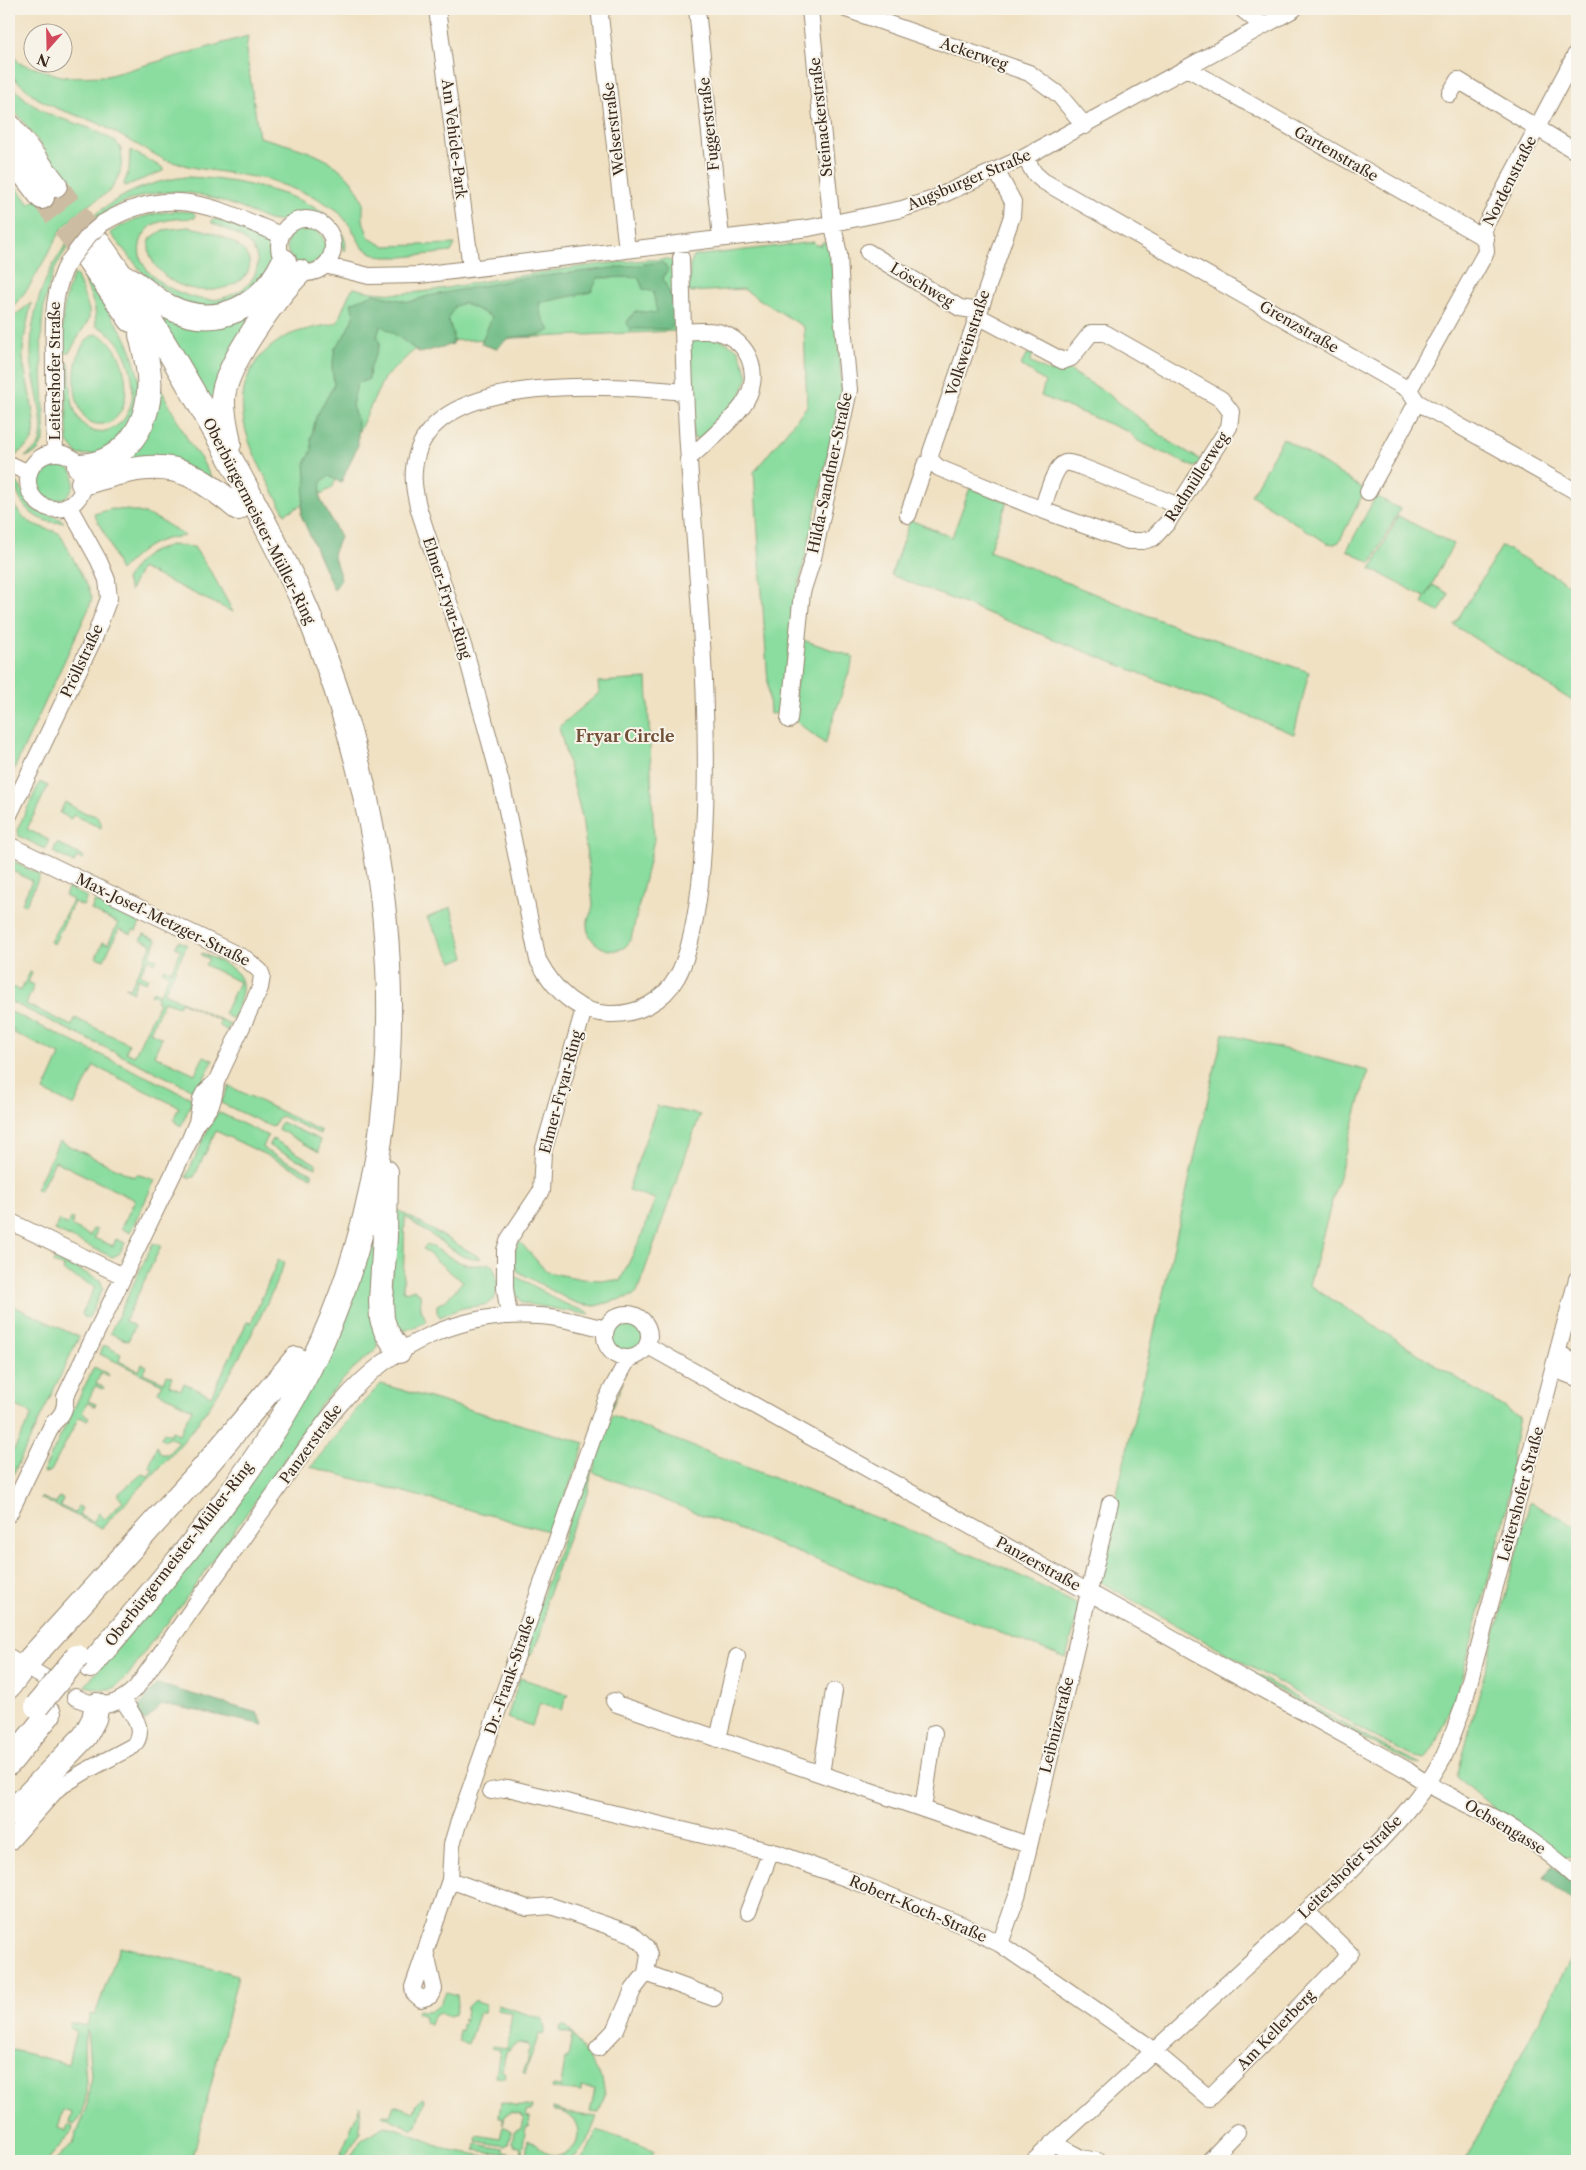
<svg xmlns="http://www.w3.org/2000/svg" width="1586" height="2170" viewBox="0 0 1586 2170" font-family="'Libre Caslon Text',serif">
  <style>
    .green { fill: #8add9f; stroke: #62845e }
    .forest { fill: #6fbc86; stroke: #557352 }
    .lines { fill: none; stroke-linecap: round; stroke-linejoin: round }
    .highway-tunnel { stroke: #ccbca2; stroke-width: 24; stroke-dasharray: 24 12; stroke-linecap: butt }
    .minor-casing { stroke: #968670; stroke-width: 18 }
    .highway-casing { stroke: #968670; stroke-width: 26 }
    .minor { stroke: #fff; stroke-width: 16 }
    .highway { stroke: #fff; stroke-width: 24 }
    .minor-bridge-casing { stroke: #968670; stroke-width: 18; stroke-linecap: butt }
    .highway-bridge-casing { stroke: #968670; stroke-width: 26; stroke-linecap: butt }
    .minor-bridge { stroke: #fff; stroke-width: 16 }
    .highway-bridge { stroke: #fff; stroke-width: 24 }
    .labels { text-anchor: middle; stroke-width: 4; stroke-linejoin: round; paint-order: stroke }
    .street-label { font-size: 15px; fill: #3b2a1e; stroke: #f7f3e8 }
    .neighbourhood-label { font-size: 16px; font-weight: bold; fill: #715038; stroke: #f7f3e8 }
  </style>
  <rect width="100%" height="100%" fill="#f7f3e8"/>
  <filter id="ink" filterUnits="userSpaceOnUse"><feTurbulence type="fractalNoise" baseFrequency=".02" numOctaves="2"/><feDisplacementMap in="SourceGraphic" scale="10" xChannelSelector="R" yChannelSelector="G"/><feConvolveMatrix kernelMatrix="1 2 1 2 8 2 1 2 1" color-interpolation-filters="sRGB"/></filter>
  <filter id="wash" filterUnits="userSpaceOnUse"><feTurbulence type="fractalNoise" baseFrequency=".0096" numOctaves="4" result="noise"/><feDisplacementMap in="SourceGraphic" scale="20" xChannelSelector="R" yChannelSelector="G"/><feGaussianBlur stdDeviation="1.12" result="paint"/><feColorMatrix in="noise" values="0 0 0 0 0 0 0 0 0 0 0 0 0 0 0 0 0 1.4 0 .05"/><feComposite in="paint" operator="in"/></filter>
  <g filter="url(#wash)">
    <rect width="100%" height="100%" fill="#f0e1c3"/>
    <!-- green -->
    <path class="green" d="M248 36 246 51 259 137C298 148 343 156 361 197 365 203 362 212 363 219 364 225 367 232 369 238L384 246 455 244 451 252 403 257H384L372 253 362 247 351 227 337 210 315 197 267 179 196 168 165 160 98 123 56 108 37 98 9 74V56L13 55 19 63 64 77 107 76Z
      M9 84 30 103 48 114 92 129 115 141 121 148 122 161 120 173 111 190 82 210 62 229 29 287 16 303 9 308V178L29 204C43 196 54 187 63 174L9 103Z
      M130 150 163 168V171L125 186 124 184 129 170Z
      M186 177C228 178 320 193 342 233 345 239 347 244 345 251 337 242 337 230 329 222 307 202 296 220 276 221 265 221 254 213 244 209 223 201 201 193 178 192 116 190 59 235 46 296 36 339 46 395 44 440L37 452 25 457C29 453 36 450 39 444 48 424 31 378 31 354 30 263 95 187 186 177Z
      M175 211 193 212 195 214V218C181 219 170 218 157 223 151 225 146 231 143 236 125 272 181 299 210 300 220 300 230 296 239 291 256 282 265 260 249 244 239 234 225 229 212 223V220L215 219C238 226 268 233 274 260L257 291 206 309 178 300 143 273 110 233C130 219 151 213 175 211Z
      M188 227C203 229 215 233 229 240 289 273 203 315 161 272 151 262 146 250 151 238L163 230Z
      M287 246a19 19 0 1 1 38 0a19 19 0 1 1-38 0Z
      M814 242 815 245H822V242L830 243 842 390 792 616 783 709 781 713 770 714 754 472 807 406 804 327 743 289 689 292 690 266 694 256Z
      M668 259 673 263 675 331 423 342 384 378 332 488 285 514C264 472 230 426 247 379 254 360 268 347 285 337 300 329 321 327 337 323L349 294 354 288C398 301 442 288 486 281 546 272 607 261 668 259Z
      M74 274 77 276 89 310V319L70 351 67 353 63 352C62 325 62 299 74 274Z
      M83 275 123 333 131 350 139 379 135 419 103 454 78 455 68 442 64 362 69 363C73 390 66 419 95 432 152 432 138 340 96 326L95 308Z
      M31 303C28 322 22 340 23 360 25 378 40 427 32 441 28 447 20 450 15 457L9 454V320Z
      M152 304 253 308 218 414Z
      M95 334C130 340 141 428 97 424 69 422 66 346 95 334Z
      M714 336 738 349 748 376 737 404 700 439 693 438 690 346 694 339Z
      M1027 354H1033L1030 362 1051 373 1055 367 1067 369 1107 393 1167 440 1206 463 1194 467 1138 441 1129 432 1041 396 1045 382 1021 365Z
      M156 380 190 444 201 459 212 479 106 467Z
      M1283 438 1365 490 1339 542 1334 544 1327 543 1251 495Z
      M36 481a19 19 0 1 1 38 0a19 19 0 1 1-38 0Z
      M15 480C24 488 24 502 35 510 44 516 56 514 64 522 38 526 16 505 15 480Z
      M970 488 1007 502 989 551 1159 620 1309 672 1294 734 891 575 910 520 952 537Z
      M9 492C13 508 24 522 41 527 47 530 54 530 60 534L89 589 92 598 89 608 9 780Z
      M1376 496 1400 509 1371 563 1347 550Z
      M112 509C144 510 159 518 185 536 152 539 142 549 120 571L108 540 94 514Z
      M1398 516 1453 544 1426 596 1433 585 1449 594 1439 612 1422 603 1425 597 1371 569Z
      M171 545 194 547 214 577 233 612 141 568 130 591 126 580C138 559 147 552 171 545Z
      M1502 546 1577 589V704L1454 625Z
      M800 639 854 657 825 744 793 719Z
      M647 679 654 840 631 939C621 961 588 948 587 926 587 918 593 912 593 904L582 817 559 727 599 693 598 682Z
      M40 782 48 786 27 829 49 840 45 849 19 836 17 830Z
      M65 802 82 812 97 816 101 823V828L73 815 71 819 60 813Z
      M57 843 84 857 83 859 77 857 74 863 53 852Z
      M9 859 40 875 26 905 22 903 32 881 9 869Z
      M68 888 87 897 83 906 74 902 54 944 50 942 73 900 65 896Z
      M95 901 140 923 136 931 133 930 131 934 119 929 104 960 96 957 103 942 108 944 118 923 91 910Z
      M451 907 465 957 453 962 427 918Z
      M144 934 157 940 149 956 157 959 155 963 148 959 140 974 148 978 146 982 138 978 133 992 125 987 130 988 152 944 141 939Z
      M179 941 187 945 164 993 230 1024 227 1031 219 1025 221 1021 181 1002 178 1006 164 1001 150 1032 162 1038 154 1055 195 1074 204 1056 213 1060 197 1092 9 1001V985L20 991 30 972 32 973 28 982 34 985 26 1004 72 1026 75 1018 129 1044 126 1052 134 1056 159 1003 156 1001 158 997 151 994 153 991 160 994 169 975 162 971 164 968 171 971 181 950 175 947Z
      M202 953C240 971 253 974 233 1019L224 1014 239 982 205 965 209 959 201 955Z
      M9 1011 193 1099 181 1126 176 1123 174 1118 179 1107 94 1066 74 1106 44 1091 60 1055 12 1032 14 1029 9 1026Z
      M1223 1033 1368 1071 1309 1285 1519 1417 1512 1455 1510 1487 1504 1521 1459 1687 1434 1747 1425 1759 1411 1756 1393 1747 1097 1580Z
      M229 1086 321 1131 320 1134 281 1116 272 1127 221 1103Z
      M657 1106 700 1115 637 1292 632 1296 595 1306 580 1304 569 1300 517 1271C513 1259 513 1253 519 1241L547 1272 582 1279 620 1281 642 1235 655 1199 628 1190Z
      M218 1112 268 1136 263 1147 266 1151 312 1173V1177L216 1131 194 1177 189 1178 186 1177 209 1127Z
      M281 1122 320 1140 319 1152 278 1129Z
      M273 1139 316 1164V1168L269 1146Z
      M59 1141 134 1177 136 1174 155 1180 130 1233 121 1228 135 1200 55 1161 40 1191 36 1189Z
      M376 1208 377 1348 353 1369 320 1405 276 1472 174 1615 152 1641 129 1674 114 1688 102 1690 85 1686 228 1512Z
      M394 1208 481 1258 473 1259 462 1256 405 1217 403 1290 406 1292 414 1289 420 1294 421 1309 427 1322 404 1331 390 1322Z
      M71 1218 74 1219 71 1226 90 1236 93 1229 97 1230 94 1238 113 1246 116 1239 125 1243 119 1254 112 1257 55 1230 59 1221 67 1225Z
      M153 1243 161 1246 125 1321 135 1326 128 1341 110 1333Z
      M427 1244C452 1256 461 1271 490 1263 495 1268 496 1275 497 1281 499 1309 483 1304 463 1308 455 1310 447 1314 440 1317L437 1312V1305L447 1299 463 1281 455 1276 423 1249Z
      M55 1258 100 1280 103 1288 88 1319 83 1316 82 1313 95 1287 63 1271 64 1267 53 1263Z
      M278 1260 285 1262C256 1330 222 1398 173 1453 150 1479 125 1502 102 1528L40 1498 41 1497 56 1504 59 1497 63 1499 60 1506 75 1513 78 1506 82 1508 79 1515 93 1522 99 1513 105 1519 123 1501 117 1495 142 1474 149 1476 153 1469 149 1467 157 1446 161 1454H168L179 1442 171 1438H167L165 1441 161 1438 164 1432 170 1435 172 1431 179 1434 192 1409 158 1392 162 1384 100 1354 104 1345 121 1354 119 1361 139 1371 142 1364 146 1366 143 1373 164 1382 167 1375 172 1377 169 1385 181 1390 184 1383 211 1396 247 1322 251 1323Z
      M511 1275C539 1285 554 1304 587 1311L590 1315 522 1303 514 1291Z
      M9 1304 79 1337 9 1483V1461L12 1454 9 1452V1447L14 1450 32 1414 9 1402Z
      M611 1337a16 16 0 1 1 32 0a16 16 0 1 1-32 0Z
      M94 1367 108 1374 109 1376 101 1373 96 1384 104 1387 103 1389 95 1386 88 1401 96 1404 95 1406 87 1403 82 1413 89 1417 87 1420 79 1417 51 1471 45 1473 43 1472Z
      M623 1382 609 1414 592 1467 588 1494 580 1514 570 1532 546 1601C546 1622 539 1644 526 1661L520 1659 608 1413Z
      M381 1384 585 1443 552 1532 311 1467 356 1410Z
      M612 1415 1005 1568 1080 1606 1066 1658 593 1472Z
      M1530 1502 1577 1527V1856L1553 1858 1457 1777Z
      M1248 1670 1398 1754 1421 1765 1410 1763 1252 1676Z
      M520 1678 568 1694 561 1710 540 1703 532 1726 507 1718Z
      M120 1946 238 1975 192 2161H54L73 2143 87 2108 91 2074 87 2030C77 2055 98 2104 74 2125L69 2123 72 2113 63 2110 58 2128 66 2131 68 2125 73 2127 72 2131 47 2161H9V2049L68 2064 76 2031 69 2028 70 2023 87 2026 90 2014 95 2015Z
      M1577 1947V2161H1465Z
      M446 1992 457 1995 458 2004 455 2014 449 2016C440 2011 433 2013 430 2024L424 2022 425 2016 417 2013 418 2010C434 2014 441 2005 446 1992Z
      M473 2001 486 2005 483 2014 479 2012 468 2044 459 2041V2030L462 2031V2024H464L465 2020 463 2019 466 2017 467 2007Z
      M498 2005 543 2019 545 2030 543 2035 539 2034 525 2074 523 2072 528 2061V2051L530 2050 528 2045 518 2043 506 2052 502 2070 505 2073V2077L496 2076 500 2050 491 2048 492 2046 507 2048 512 2013 497 2010Z
      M561 2026H566L571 2032 602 2079 605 2094 599 2113 590 2112 595 2089 581 2087V2092L552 2088 553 2085 561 2086 565 2059H568L572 2034 559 2031Z
      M422 2098 425 2100 417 2125 411 2129 382 2115 383 2114 390 2116 394 2105 414 2112 418 2102Z
      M501 2102 518 2106 519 2105 532 2107 531 2111H526V2116L530 2117 529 2127H526L521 2157 475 2150 476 2144 503 2149V2152L520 2155 521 2148 514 2146V2144L512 2143 514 2131 522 2128 524 2119 520 2114 511 2112 505 2116 503 2124V2117H499Z
      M360 2106V2133L342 2161H338Z
      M553 2108 574 2114 597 2117C579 2163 575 2166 526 2157L528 2140C539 2142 541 2154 554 2155 585 2158 587 2110 553 2111Z
      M385 2126 398 2129 450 2150 515 2161H348L362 2139Z
      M503 2126 511 2131 508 2144 505 2146 476 2141 477 2135 500 2139Z
      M597 2130 654 2150 650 2161H580L588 2150Z"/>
    <!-- forest -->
    <path class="forest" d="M662 262 668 269 663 279 677 309V322L669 329H629L627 322 635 311 657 313 653 292 643 289 638 277 598 278 591 292 539 303 541 315 550 330C531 344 514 326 497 349L481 344 492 317 464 303 455 306 448 319 453 333V344L420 353C407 344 395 333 381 326L377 336 380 344 370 368 369 379 357 384 352 406 358 421V445L341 483 329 476 321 482 320 498 340 537 333 554 341 579 334 590 301 515 306 478 305 464 312 450 311 439 316 417 334 385 332 368 335 348 344 336 354 316 351 303 373 294 409 302 428 296 518 279Z
      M157 1684 257 1713 264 1725 169 1705 160 1706 146 1721H143L136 1711Z
      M1552 1865 1577 1886V1906L1544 1878Z"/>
  </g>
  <g filter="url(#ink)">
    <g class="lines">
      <!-- highway-tunnel -->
      <path class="highway-tunnel" d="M55 185 97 241
        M42 197 85 254"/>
      <!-- minor casing -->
      <g class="minor-casing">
        <path id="minor" d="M437 9 471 268
          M602 9 600 16 627 250
          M697 9 721 238
          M846 9 1029 73 1059 95 1085 126
          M1242 9 1263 26
          M1187 68 1486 239
          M1450 94 1458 80 1577 152
          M1025 157 1034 173 1043 181 1409 390 1417 402 1577 492
          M279 246a27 27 0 1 1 54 0a27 27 0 1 1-54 0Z
          M103 223C170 182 216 208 281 235
          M868 252 960 308 979 311
          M681 258C683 326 684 394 689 461 698 591 712 719 703 849 701 884 694 947 677 977 663 1002 637 1015 609 1014 575 1013 553 988 538 960L502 786 468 661 419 510C414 491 411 473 417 454 442 370 618 386 685 392
          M325 265 369 276 419 275 809 228 902 209 933 199 1025 157 1294 9
          M683 332C694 331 707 330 718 332 751 341 763 377 743 405 728 425 707 442 688 459
          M1409 390 1486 252 1484 230 1486 224 1577 52
          M55 453C54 424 54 394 54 365 54 328 50 294 69 261
          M28 481a28 28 0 1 1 56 0a28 28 0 1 1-56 0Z
          M930 460 939 468 1042 510 1128 541H1143L1153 538 1168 522 1229 427 1231 412 1221 399 1105 333H1091L1071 358 1063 361 978 316
          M9 464 29 473
          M1368 492 1417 402
          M1042 510C1046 499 1054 466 1065 463 1069 462 1073 464 1077 465L1179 506
          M908 515 925 465 930 460 931 452 1012 216 1013 202 996 170
          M789 720 802 592 813 558 849 390 842 315 839 255 831 215 810 9
          M9 815 95 636 109 598 107 580 99 561 68 505
          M9 845 246 959 260 971 262 976 260 988 216 1082 204 1093 201 1099 197 1122 190 1139 65 1397C66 1409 62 1416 53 1423L9 1514
          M197 1122C211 1108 214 1102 216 1082
          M9 1221 123 1276
          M605 1336a22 22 0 1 1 44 0a22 22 0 1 1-44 0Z
          M509 1316 505 1288V1250L509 1239 541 1191 543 1152 584 1009
          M648 1346 1407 1770C1436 1792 1471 1805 1504 1823 1530 1839 1555 1857 1577 1878
          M1558 1352 1577 1365
          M1554 1369 1577 1378
          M9 1657 47 1679
          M75 1697C101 1710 116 1707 136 1688 181 1625 225 1562 270 1500 294 1467 315 1432 342 1402 391 1344 462 1311 539 1316 562 1317 583 1324 606 1329
          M614 1701 617 1704 1028 1845
          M718 1739 737 1657
          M821 1774 834 1691
          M491 1791 508 1788 777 1853 851 1880 962 1925 1000 1944 1141 2041 1209 2098 1281 2026 1350 1954 1306 1911
          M923 1809 934 1733
          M9 1843 58 1788 84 1772 133 1746C147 1731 133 1715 123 1700
          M450 1880 527 1908 551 1906 632 1934 646 1947 649 1955 646 1973 633 1990 616 2029 598 2048
          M748 1912 771 1851
          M1000 1944 1018 1893 1110 1503
          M426 1954 434 1989 430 1996 421 1999 414 1993 413 1987 450 1880 452 1844 458 1824 606 1400 628 1359
          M646 1973 714 1998
          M1053 2143 1081 2158 1098 2161
          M1034 2161 1350 1871C1386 1836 1420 1800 1444 1756 1451 1741 1456 1725 1462 1710L1577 1279
          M1209 2161 1237 2132"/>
      </g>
      <!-- highway casing -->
      <g class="highway-casing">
        <path id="highway" d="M9 126 55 185
          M9 154 42 197
          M85 254 131 320
          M131 280C144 289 156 300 169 307 217 331 263 306 284 261
          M229 444C227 429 222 414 223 398 225 365 276 296 300 272
          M79 466C120 465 146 431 149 392 151 373 145 353 141 335
          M83 483C117 473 156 459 190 475 207 483 223 496 238 508
          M386 1172 385 1236 381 1301 382 1319 386 1331 399 1351
          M90 1666C169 1572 254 1478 310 1367 426 1134 405 849 308 613 287 564 262 518 237 471 194 392 150 315 97 241
          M9 1686 24 1666 203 1469 296 1359
          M9 1763 49 1714
          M9 1815 85 1736 94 1719 97 1705"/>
      </g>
      <!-- minor -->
      <use href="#minor" class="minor"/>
      <!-- highway -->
      <use href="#highway" class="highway"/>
      <!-- minor-bridge casing -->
      <g class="minor-bridge-casing">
        <path id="minor-bridge" d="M69 261 89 235 103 223"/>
      </g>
      <!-- highway-bridge casing -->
      <g class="highway-bridge-casing">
        <path id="highway-bridge" d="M37 1706 77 1657"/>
      </g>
      <!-- minor-bridge -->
      <use href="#minor-bridge" class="minor-bridge"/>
      <!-- highway-bridge -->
      <use href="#highway-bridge" class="highway-bridge"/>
    </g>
  </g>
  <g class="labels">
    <!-- street labels -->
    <g class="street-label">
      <text transform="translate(974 54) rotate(19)" y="5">Ackerweg</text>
      <text transform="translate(821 117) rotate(-96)" y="5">Steinackerstraße</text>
      <text transform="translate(709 124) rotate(-96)" y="5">Fuggerstraße</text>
      <text transform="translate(614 129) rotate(-97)" y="5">Welserstraße</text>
      <text transform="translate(454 139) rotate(83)" y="5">Am Vehicle-Park</text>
      <text transform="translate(1336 154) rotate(30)" y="5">Gartenstraße</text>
      <text transform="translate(969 180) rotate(-23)" y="5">Augsburger Straße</text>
      <text transform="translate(1510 181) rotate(-63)" y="5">Nordenstraße</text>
      <text transform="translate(922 285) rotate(31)" y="5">Löschweg</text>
      <text transform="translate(1299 327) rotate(30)" y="5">Grenzstraße</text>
      <text transform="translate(968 343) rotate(-72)" y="5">Volkweinstraße</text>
      <text transform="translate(55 371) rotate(-90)" y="5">Leitershofer Straße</text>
      <text transform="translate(830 473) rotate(-78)" y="5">Hilda-Sandtner-Straße</text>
      <text transform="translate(1197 477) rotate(-57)" y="5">Radmüllerweg</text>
      <text transform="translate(259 521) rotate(63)" y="5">Oberbürgermeister-Müller-Ring</text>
      <text transform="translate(447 598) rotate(72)" y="5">Elmer-Fryar-Ring</text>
      <text transform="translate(82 661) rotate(-65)" y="5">Pröllstraße</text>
      <text transform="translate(163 920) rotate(26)" y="5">Max-Josef-Metzger-Straße</text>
      <text transform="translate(561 1092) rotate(-75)" y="5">Elmer-Fryar-Ring</text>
      <text transform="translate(311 1444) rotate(-54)" y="5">Panzerstraße</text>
      <text transform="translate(1521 1494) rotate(-75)" y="5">Leitershofer Straße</text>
      <text transform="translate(179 1554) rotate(-52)" y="5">Oberbürgermeister-Müller-Ring</text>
      <text transform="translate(1038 1564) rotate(29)" y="5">Panzerstraße</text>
      <text transform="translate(510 1675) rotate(-71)" y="5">Dr.-Frank-Straße</text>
      <text transform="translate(1057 1725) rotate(-76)" y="5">Leibnizstraße</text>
      <text transform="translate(1505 1827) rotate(31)" y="5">Ochsengasse</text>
      <text transform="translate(1350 1867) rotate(-45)" y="5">Leitershofer Straße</text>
      <text transform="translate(918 1909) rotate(23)" y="5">Robert-Koch-Straße</text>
      <text transform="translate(1276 2030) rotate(-46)" y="5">Am Kellerberg</text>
    </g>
    <!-- neighbourhood labels -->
    <g class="neighbourhood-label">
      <text x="625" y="742">Fryar Circle</text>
    </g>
  </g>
  <!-- margin -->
  <rect width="1586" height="2170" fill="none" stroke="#f7f3e8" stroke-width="30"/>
  <!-- north arrow -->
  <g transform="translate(48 48) rotate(200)"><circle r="24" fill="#f7f3e8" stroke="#aca397"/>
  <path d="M0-4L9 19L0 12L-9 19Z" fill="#d1495b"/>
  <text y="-8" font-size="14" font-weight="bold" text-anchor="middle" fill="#3b2a1e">N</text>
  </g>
</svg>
